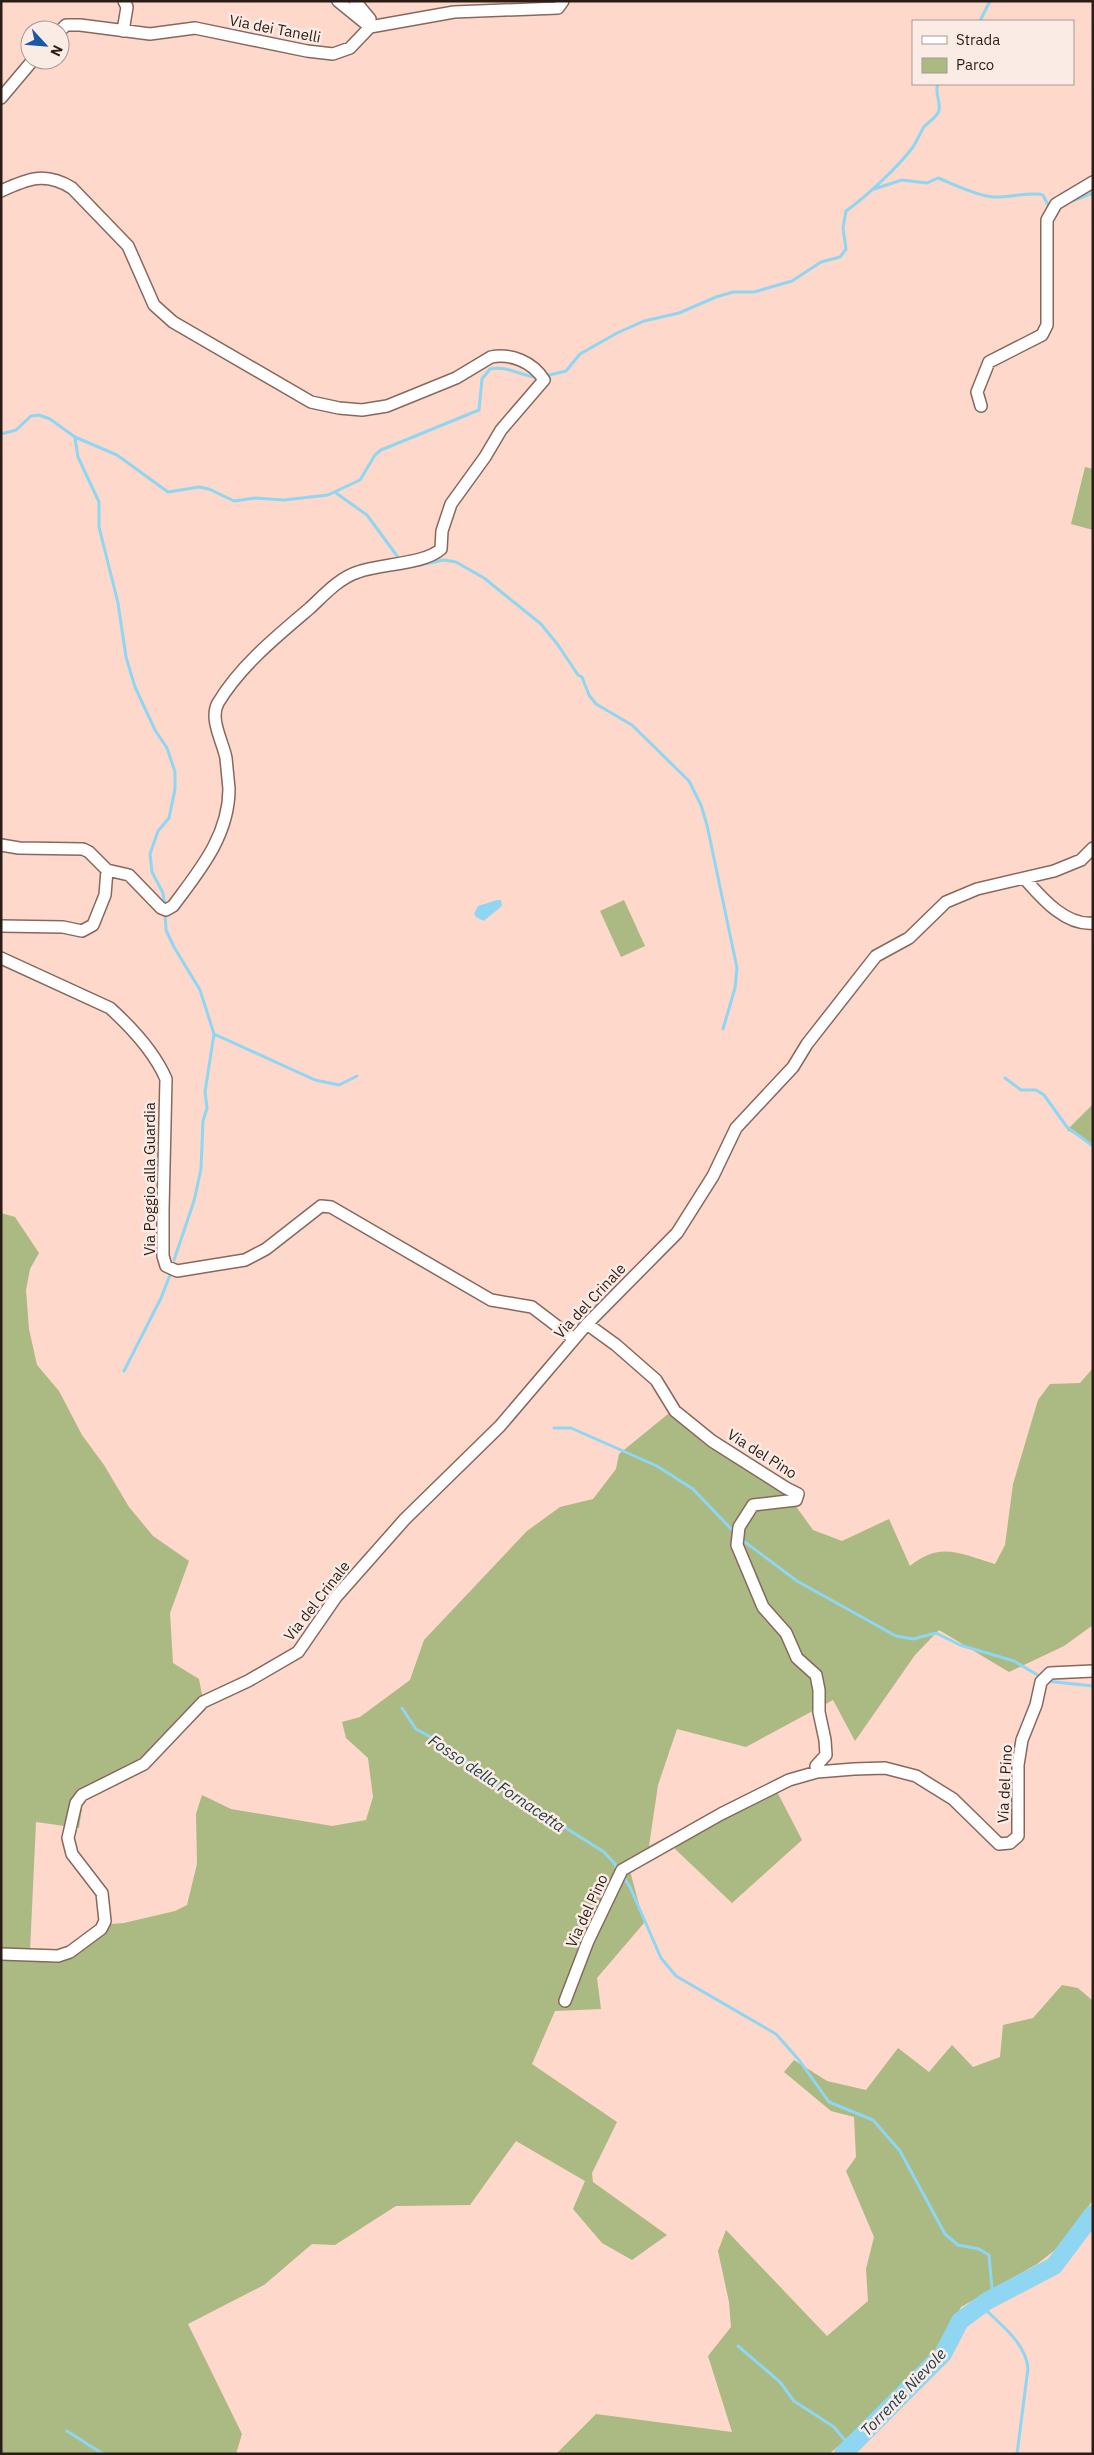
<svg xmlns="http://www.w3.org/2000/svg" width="1094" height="2455" viewBox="0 0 1094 2455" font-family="'IBM Plex Sans',sans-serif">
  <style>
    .green { fill: #abb982 }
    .water { fill: #8fd6f2 }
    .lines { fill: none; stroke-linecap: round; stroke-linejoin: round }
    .stream { stroke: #8fd6f2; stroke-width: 3 }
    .river { stroke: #8fd6f2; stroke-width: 18 }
    .minor-casing { stroke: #88685d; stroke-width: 14 }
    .minor { stroke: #fff; stroke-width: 11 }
    .labels { text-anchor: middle; stroke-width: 5; stroke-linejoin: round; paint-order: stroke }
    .street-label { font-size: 15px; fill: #2a1d18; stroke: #faebe5 }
    .water-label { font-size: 16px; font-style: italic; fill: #1b3c48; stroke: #faebe5 }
  </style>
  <rect width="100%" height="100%" fill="#fdd8cb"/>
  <!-- green -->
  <path class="green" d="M1085 467 1093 469V530L1071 524Z
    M624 900 645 946 621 957 600 911Z
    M1093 1104V1144L1067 1130Z
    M1 1213 15 1217 39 1253 30 1269 26 1290 29 1329 37 1365 59 1391 82 1435 104 1465 129 1507 153 1536 189 1561 170 1613 173 1663 199 1679 205 1710 145 1770 84 1796 79 1828 36 1822 30 1951H68L99 1925 124 1923 175 1911 187 1905 197 1864 196 1814 202 1795 231 1809 332 1826 366 1820 373 1797 368 1758 346 1738 342 1722 360 1717 410 1680 424 1640 527 1531 560 1507 593 1499 616 1469 619 1454 668 1414 707 1446 787 1494 813 1530 842 1541 889 1519 910 1566C941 1541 960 1554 995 1564L1005 1545 1013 1484 1038 1400 1050 1384 1080 1383 1093 1368V1625L1064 1646 1009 1672 939 1630 915 1655 855 1741 833 1700 746 1747 677 1729 658 1785 649 1846 772 1782 802 1840 732 1903 674 1848 630 1871 644 1923 597 1978 601 2009 555 2011 532 2064 617 2122 592 2173 593 2182 667 2235 632 2260 602 2243 573 2209 585 2181 516 2141 470 2205 396 2206 335 2245 312 2244 264 2285 188 2324 242 2434 236 2454H1Z
    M1062 1985 1078 1988 1093 2001V2200L1055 2250 1037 2264 961 2307 936 2353 867 2422 829 2454H556L596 2414 732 2432 708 2356 731 2327 729 2302 718 2251 726 2230 827 2336 868 2301 866 2269 874 2237 846 2171 856 2157 854 2117 831 2111 784 2072 794 2060 827 2081 866 2090 898 2048 929 2072 952 2045 973 2067 1000 2057 1003 2025 1033 2018Z"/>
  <!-- water -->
  <path class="water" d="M497 900H501L502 906 486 919 484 921 476 917 474 914 478 906Z"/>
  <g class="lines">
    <!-- stream -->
    <path class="stream" d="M980 21 990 1
      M874 189 902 180 927 183 938 178C953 184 977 196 993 197 1006 198 1035 191 1043 195L1048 205 1051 207
      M1072 201 1093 193
      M545 376 566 371 580 354 617 333 644 321 679 313 716 297 733 292H754L792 281 821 262 840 257 846 249 843 228 846 211C867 196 898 167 913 147 917 141 920 133 924 127 928 122 938 117 939 110 941 101 934 93 938 84
      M1 434 16 430 31 416 39 415 50 419 75 437 117 455 168 492 199 487 209 489 234 501 255 498 284 500 328 495 360 480 375 455 381 450 479 410 482 379 490 369C507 365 520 376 537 377
      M75 438 78 457 99 502V527L118 603 126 657 135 687 155 730 167 748 175 772V789L169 818 158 831 150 854 152 872 163 893 165 907
      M336 493 367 515 400 560
      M415 566 444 560 456 562 484 578 541 624 558 645 578 675 582 677 589 695 596 704 632 725 689 781 701 805 707 825 737 968 735 988 723 1029
      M165 913 166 930 174 947 200 990 214 1034 205 1092 207 1108 203 1121 201 1169 194 1201 174 1260
      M214 1034 315 1080 339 1085 357 1076
      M1005 1078 1021 1090H1036L1044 1095 1067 1127 1093 1146
      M124 1371 161 1298 170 1275
      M554 1428H571L657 1466 693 1489 735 1533
      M741 1539 797 1581 896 1636 913 1639 936 1633 960 1645 1014 1661 1041 1677
      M1046 1681 1093 1686
      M402 1708 416 1729 447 1746 502 1789 535 1812 558 1823 604 1852 615 1864 617 1871
      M623 1876 630 1887 661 1958 676 1976 776 2034 799 2060 829 2102 873 2120 900 2151 945 2234 958 2245 979 2249 989 2255 993 2298
      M981 2305C999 2324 1025 2341 1028 2368L1017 2454
      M738 2346 780 2382 794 2401 834 2427 848 2444 849 2448
      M67 2431 103 2454"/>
    <!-- river -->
    <path class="river" d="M843 2454 943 2354 960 2321 987 2301 1054 2266 1093 2214"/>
    <!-- minor casing -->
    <g class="minor-casing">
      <path id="minor" d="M338 1 370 27
        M355 1 370 19
        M60 31 66 25H80L150 34 195 28 307 51 333 54 350 48 370 27 454 12 558 8 563 1
        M123 31 127 7 124 1
        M1 98 33 60
        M1 191C27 179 45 171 72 188L128 246 154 305 173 322 311 402 339 408 362 410 387 406 456 378 491 357C511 353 533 362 544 380L501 430 485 457 451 504 442 531 441 549C425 564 380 564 358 572 339 578 324 595 310 608 277 636 240 666 218 703 209 719 223 742 226 758 227 768 228 779 229 789 229 836 199 871 173 906L166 910 161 908 129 875 107 870
        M981 406 977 392 989 362 1042 335 1047 325V220L1056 204 1093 182
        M1 845 19 848 83 849 89 852 107 870 105 895 93 925 82 931 63 927 1 926
        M1025 879C1041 897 1065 926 1093 923
        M1 958 110 1008C132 1028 154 1051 166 1079L163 1209V1256L166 1266 177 1271 245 1260 266 1249 321 1206 331 1207 491 1300 532 1307 574 1339
        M587 1324 616 1345 656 1380 675 1411 712 1441 786 1488 798 1494 796 1500 753 1505 739 1527 737 1545 763 1607 786 1633 797 1658 816 1675 819 1690V1712L825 1740 826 1755 816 1766 817 1772
        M1 1954 58 1956 70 1952 101 1929 105 1921 102 1893 72 1854 68 1838 76 1803 82 1795 144 1764 203 1702 248 1681 298 1652 336 1597 405 1519 500 1426 587 1324 677 1233 713 1176 736 1128 793 1067 807 1044 876 956 909 938 946 902 977 889 1054 871 1081 860 1093 848
        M565 2001 588 1941 622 1870 721 1814 789 1780 817 1772 854 1769 885 1768 916 1776 953 1799 999 1844 1010 1843 1018 1836V1765L1022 1740 1036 1705 1041 1682 1050 1673 1093 1671"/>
    </g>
    <!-- minor -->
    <use href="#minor" class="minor"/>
  </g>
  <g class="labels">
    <!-- street labels -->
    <g class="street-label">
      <text transform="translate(275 29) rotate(11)" y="5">Via dei Tanelli</text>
      <text transform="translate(150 1179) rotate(-90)" y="5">Via Poggio alla Guardia</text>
      <text transform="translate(590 1301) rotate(-47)" y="5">Via del Crinale</text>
      <text transform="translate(762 1454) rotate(32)" y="5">Via del Pino</text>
      <text transform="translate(317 1601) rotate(-52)" y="5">Via del Crinale</text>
      <text transform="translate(1005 1784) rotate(-87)" y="5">Via del Pino</text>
      <text transform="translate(587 1911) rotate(-65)" y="5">Via del Pino</text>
    </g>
    <!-- water labels -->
    <g class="water-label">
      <text transform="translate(497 1783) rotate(34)" y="6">Fosso della Fornacetta</text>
      <text transform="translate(903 2392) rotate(-46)" y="6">Torrente Nievole</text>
    </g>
  </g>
  <!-- border -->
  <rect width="1094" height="2455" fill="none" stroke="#2a1d18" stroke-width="5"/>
  <!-- legend -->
  <rect x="912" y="20" width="162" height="65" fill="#faebe5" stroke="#a79993"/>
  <rect x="922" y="36" width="25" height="8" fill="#ffffff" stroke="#a79993"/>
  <text x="956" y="45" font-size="15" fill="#2a1d18">Strada</text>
  <rect x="922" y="58" width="25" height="15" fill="#abb982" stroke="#a79993"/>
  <text x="956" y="70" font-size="15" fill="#2a1d18">Parco</text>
  <!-- north arrow -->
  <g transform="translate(45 45) rotate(116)"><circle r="24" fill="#faebe5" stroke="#a79993"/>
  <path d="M0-4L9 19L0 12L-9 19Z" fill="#1957a8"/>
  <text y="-8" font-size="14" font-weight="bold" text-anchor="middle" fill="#2a1d18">N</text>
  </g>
</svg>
